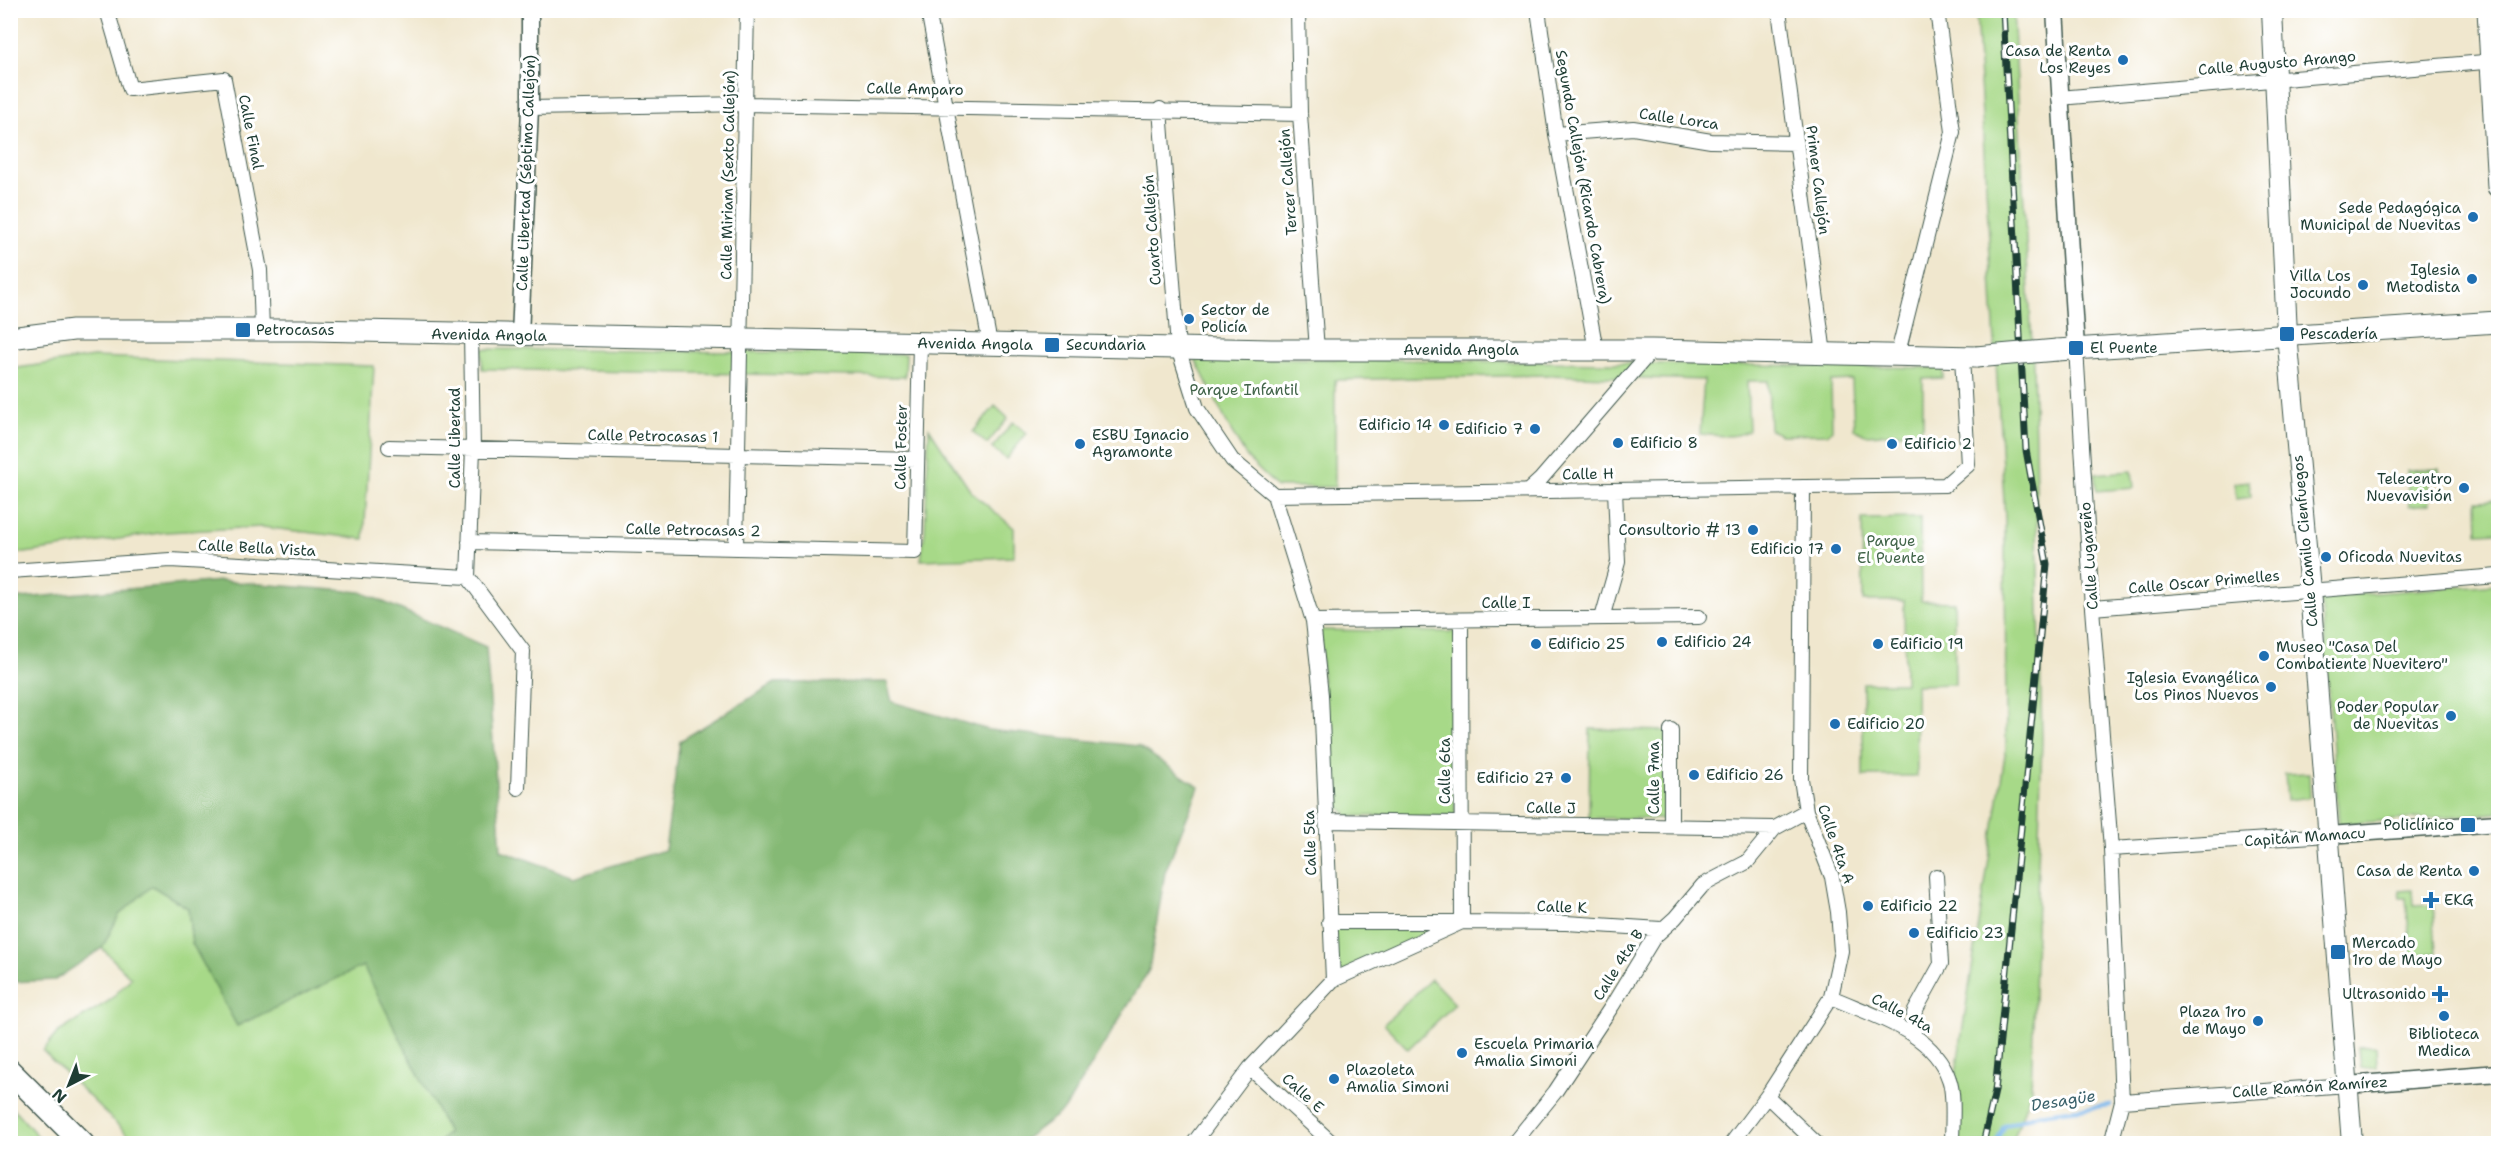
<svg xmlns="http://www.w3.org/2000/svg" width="2509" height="1154" viewBox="0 0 2509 1154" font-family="'Shantell Sans',sans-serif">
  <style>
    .green { fill: #a7d988; stroke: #638b5e; stroke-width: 1.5 }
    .forest { fill: #85b974; stroke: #527b54; stroke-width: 1.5 }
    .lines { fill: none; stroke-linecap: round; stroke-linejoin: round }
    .stream { stroke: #78b5eb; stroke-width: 4.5 }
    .minor-casing { stroke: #3e564b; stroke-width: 16 }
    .tertiary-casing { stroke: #3e564b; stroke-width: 19 }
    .secondary-casing { stroke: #3e564b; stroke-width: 22 }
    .primary-casing { stroke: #3e564b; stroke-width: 23 }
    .trunk-casing { stroke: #3e564b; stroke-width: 25 }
    .minor { stroke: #fff; stroke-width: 14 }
    .tertiary { stroke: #fff; stroke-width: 16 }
    .secondary { stroke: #fff; stroke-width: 20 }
    .primary { stroke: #fff; stroke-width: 21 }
    .trunk { stroke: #fff; stroke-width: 22 }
    .rail-casing { stroke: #1f3d34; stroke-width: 7 }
    .rail { stroke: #fff; stroke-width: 4.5; stroke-dasharray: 14; stroke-linecap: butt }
    .primary-bridge-casing { stroke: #3e564b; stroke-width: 23; stroke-linecap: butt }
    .primary-bridge { stroke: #fff; stroke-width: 21 }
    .poi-dot { fill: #1f6fb2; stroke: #fff; stroke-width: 2 }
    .labels { text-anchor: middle; stroke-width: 6; stroke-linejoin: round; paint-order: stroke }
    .poi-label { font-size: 15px; fill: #1f3d34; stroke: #fff; text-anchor: start }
    .street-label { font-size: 15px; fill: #1f3d34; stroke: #fff }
    .park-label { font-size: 15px; fill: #416449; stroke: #fff }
    .water-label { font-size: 16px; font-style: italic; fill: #3a616b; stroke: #fff }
  </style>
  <rect width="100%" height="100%" fill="#fff"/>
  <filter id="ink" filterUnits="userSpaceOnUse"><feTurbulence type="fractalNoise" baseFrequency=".0167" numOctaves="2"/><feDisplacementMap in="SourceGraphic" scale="12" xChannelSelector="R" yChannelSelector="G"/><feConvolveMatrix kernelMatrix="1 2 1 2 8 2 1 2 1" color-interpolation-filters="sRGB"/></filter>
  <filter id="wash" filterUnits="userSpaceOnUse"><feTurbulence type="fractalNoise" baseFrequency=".008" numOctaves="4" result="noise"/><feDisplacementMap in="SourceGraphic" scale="24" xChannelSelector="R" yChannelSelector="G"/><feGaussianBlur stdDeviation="1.35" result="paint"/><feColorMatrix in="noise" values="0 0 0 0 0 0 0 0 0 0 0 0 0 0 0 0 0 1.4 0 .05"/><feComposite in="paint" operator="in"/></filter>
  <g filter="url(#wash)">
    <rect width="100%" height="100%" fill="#f0e7ce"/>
    <!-- green -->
    <path class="green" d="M1976 11H2013L2033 362 2042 739 2031 1091 2012 1143 1956 1144 1954 1085 2006 748 2005 519Z
      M482 349 906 354 905 377 482 369Z
      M93 357 374 366 364 539 262 527 166 532 25 553H11V369Z
      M1194 357 1943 368V378L1923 379V425L1918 432 1865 435 1854 429 1852 380 1831 381 1832 429 1828 434 1781 435 1770 430 1768 381H1747L1749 430C1737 439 1715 435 1700 434L1704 380 1547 375 1335 380V487H1277L1248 459 1230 429Z
      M995 406 1008 418 987 444 973 432Z
      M1013 422 1027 433 1006 459 992 448Z
      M929 428 971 492 1014 528V557L921 560 925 531Z
      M2439 469 2440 475 2428 476 2430 504 2409 506 2407 470Z
      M2132 471 2134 488 2096 491 2095 474Z
      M2249 481 2251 497 2236 499 2234 483Z
      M2498 500V532L2478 533 2477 501Z
      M1920 518 1921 601 1954 602 1955 684 1916 685 1917 776H1863V683H1905L1904 601H1863L1862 519Z
      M2498 584V813L2339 824 2321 597Z
      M1320 630 1457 632 1455 817 1348 816 1328 796Z
      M1590 729 1667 731 1666 819 1589 818Z
      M2309 773 2310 797 2287 800 2285 774Z
      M151 885 188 908 192 943 237 1026 363 965 448 1132 439 1144 136 1143 43 1051 57 1033 109 1001 131 978 102 948 119 915Z
      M2412 890 2413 906 2433 905 2436 953 2411 955 2406 898H2400L2399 891Z
      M1329 922H1462L1333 980Z
      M1431 979 1455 1004 1408 1049 1384 1024Z
      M2376 1046 2377 1067 2360 1068 2358 1047Z
      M11 1106 44 1143H11Z"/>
    <!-- forest -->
    <path class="forest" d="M221 581 361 592 486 647 501 850 574 877 665 850 680 741 775 683 887 682 892 702 989 730 1138 746 1199 787 1165 872 1149 970 1065 1109 1018 1144 439 1143 448 1132 363 966 237 1026 192 943 188 908 152 886 119 915 102 948 55 980 11 982V599Z"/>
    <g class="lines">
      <!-- stream -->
      <path class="stream" d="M1996 1144 2004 1126 2038 1114 2110 1105"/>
    </g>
  </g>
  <g filter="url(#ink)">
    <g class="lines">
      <!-- minor casing -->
      <g class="minor-casing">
        <path id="minor" d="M107 10 130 89 224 79 260 270 262 330
          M928 10 990 344
          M1298 10 1300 114 1317 350
          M1538 10 1556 134 1596 350
          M1779 10 1824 354
          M2059 98 2496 61
          M530 108 747 104 1300 114
          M1160 109 1178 348 1197 408 1232 460 1274 495 1945 485 1968 465 1962 357
          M1556 134 1633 128 1711 141 1797 143
          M2076 348 2092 608 2111 849 2122 1101 2111 1144
          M1897 357 1953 132 1937 10
          M389 447 916 459
          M1528 491 1540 480 1652 350
          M469 542 915 552 920 343
          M736 547 747 10
          M10 571 170 560 468 577 473 449 471 335
          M468 577 523 651 518 788
          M2092 608 2498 576
          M1602 618 1618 562 1615 490
          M1313 621 1699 617
          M1671 730V826
          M1326 821 1775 828
          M2111 849 2329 835
          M1329 922H1462L1461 620
          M1333 980 1462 922 1566 923 1661 929
          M1831 997C1873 1016 1933 1031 1949 1079 1955 1094 1952 1126 1952 1144
          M1914 1035V1013L1941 964 1936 876
          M1250 1068 1333 1144
          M1767 1096 1817 1144
          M2122 1101 2348 1085
          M1193 1144 1250 1068 1333 980 1321 695 1313 621 1274 495
          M1513 1144 1555 1092 1612 1006 1654 937 1675 918 1703 885 1747 862 1775 828 1806 811
          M1731 1144 1767 1096 1831 997 1841 951 1838 912 1832 877 1806 811 1801 779 1803 487"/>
      </g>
      <!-- tertiary casing -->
      <g class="tertiary-casing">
        <path id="tertiary" d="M2055 10 2076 348
          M520 336 530 108V10
          M2329 835 2498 823
          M2348 1085 2498 1073"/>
      </g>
      <!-- secondary casing -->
      <g class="secondary-casing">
        <path id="secondary" d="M2272 10 2287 334 2310 590 2352 1144"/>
      </g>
      <!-- primary casing -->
      <g class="primary-casing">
        <path id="primary" d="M2488 10 2498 187
          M10 338 73 330H311L1271 350H1652L1976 357
          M2057 350 2498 322"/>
      </g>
      <!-- trunk casing -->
      <g class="trunk-casing">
        <path id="trunk" d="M10 1071 83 1144"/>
      </g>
      <!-- minor -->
      <use href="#minor" class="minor"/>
      <!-- tertiary -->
      <use href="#tertiary" class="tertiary"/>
      <!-- secondary -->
      <use href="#secondary" class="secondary"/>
      <!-- primary -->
      <use href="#primary" class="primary"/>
      <!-- trunk -->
      <use href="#trunk" class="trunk"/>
      <!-- rail casing -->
      <g class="rail-casing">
        <path id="rail" d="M1983 1144 1995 1091 2047 564 2026 450 2003 10"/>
      </g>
      <!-- rail -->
      <use href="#rail" class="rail"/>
      <!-- primary-bridge casing -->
      <g class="primary-bridge-casing">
        <path id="primary-bridge" d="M1976 357 2057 350"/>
      </g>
      <!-- primary-bridge -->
      <use href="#primary-bridge" class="primary-bridge"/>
    </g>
  </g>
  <!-- markers -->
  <g class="poi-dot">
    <circle cx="2123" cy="60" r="6"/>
    <circle cx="2473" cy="217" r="6"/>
    <circle cx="2472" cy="279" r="6"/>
    <circle cx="2363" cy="285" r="6"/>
    <circle cx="1189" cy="319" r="6"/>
    <rect x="235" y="322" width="16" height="16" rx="3"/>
    <rect x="2279" y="326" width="16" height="16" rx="3"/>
    <rect x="1044" y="337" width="16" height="16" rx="3"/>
    <rect x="2068" y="340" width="16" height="16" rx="3"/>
    <circle cx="1444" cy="425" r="6"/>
    <circle cx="1535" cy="429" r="6"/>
    <circle cx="1618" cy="443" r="6"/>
    <circle cx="1080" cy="444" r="6"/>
    <circle cx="1892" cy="444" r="6"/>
    <circle cx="2464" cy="488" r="6"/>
    <circle cx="1753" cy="530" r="6"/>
    <circle cx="1836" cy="549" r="6"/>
    <circle cx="2326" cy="557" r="6"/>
    <circle cx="1662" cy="642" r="6"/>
    <circle cx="1536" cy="644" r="6"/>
    <circle cx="1878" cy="644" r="6"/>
    <circle cx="2264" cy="656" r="6"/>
    <circle cx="2271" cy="687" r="6"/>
    <circle cx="2451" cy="716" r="6"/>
    <circle cx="1835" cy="724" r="6"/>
    <circle cx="1694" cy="775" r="6"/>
    <circle cx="1566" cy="778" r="6"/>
    <rect x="2460" y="817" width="16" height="16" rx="3"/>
    <circle cx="2474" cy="871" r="6"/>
    <path d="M2428 891h6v6h6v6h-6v6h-6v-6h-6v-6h6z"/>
    <circle cx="1868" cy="906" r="6"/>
    <circle cx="1914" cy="933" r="6"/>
    <rect x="2330" y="944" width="16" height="16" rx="3"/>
    <path d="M2437 985h6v6h6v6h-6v6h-6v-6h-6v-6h6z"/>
    <circle cx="2444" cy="1016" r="6"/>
    <circle cx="2258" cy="1021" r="6"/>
    <circle cx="1462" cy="1053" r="6"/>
    <circle cx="1334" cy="1079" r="6"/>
  </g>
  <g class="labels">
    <!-- poi labels -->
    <g class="poi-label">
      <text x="2111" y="56" text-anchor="end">Casa de Renta<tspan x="2111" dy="17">Los Reyes</tspan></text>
      <text x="2461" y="213" text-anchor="end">Sede Pedagógica<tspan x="2461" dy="17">Municipal de Nuevitas</tspan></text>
      <text x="2460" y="275" text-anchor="end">Iglesia<tspan x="2460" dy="17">Metodista</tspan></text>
      <text x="2351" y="281" text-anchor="end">Villa Los<tspan x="2351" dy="17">Jocundo</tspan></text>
      <text x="1201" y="315">Sector de<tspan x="1201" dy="17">Policía</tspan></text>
      <text x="256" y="335">Petrocasas</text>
      <text x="2300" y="339">Pescadería</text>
      <text x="1066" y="350">Secundaria</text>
      <text x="2090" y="353">El Puente</text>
      <text x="1432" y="430" text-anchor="end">Edificio 14</text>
      <text x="1523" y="434" text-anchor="end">Edificio 7</text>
      <text x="1092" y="440">ESBU Ignacio<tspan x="1092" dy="17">Agramonte</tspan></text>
      <text x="1630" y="448">Edificio 8</text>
      <text x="1904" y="449">Edificio 2</text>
      <text x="2452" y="484" text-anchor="end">Telecentro<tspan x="2452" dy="17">Nuevavisión</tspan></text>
      <text x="1741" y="535" text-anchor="end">Consultorio # 13</text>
      <text x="1824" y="554" text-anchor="end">Edificio 17</text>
      <text x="2338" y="562">Oficoda Nuevitas</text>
      <text x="1674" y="647">Edificio 24</text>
      <text x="1548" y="649">Edificio 25</text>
      <text x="1890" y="649">Edificio 19</text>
      <text x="2276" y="652">Museo "Casa Del<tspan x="2276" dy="17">Combatiente Nuevitero"</tspan></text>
      <text x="2259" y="683" text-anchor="end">Iglesia Evangélica<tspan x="2259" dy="17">Los Pinos Nuevos</tspan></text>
      <text x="2439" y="712" text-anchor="end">Poder Popular<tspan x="2439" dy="17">de Nuevitas</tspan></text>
      <text x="1847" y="729">Edificio 20</text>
      <text x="1706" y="780">Edificio 26</text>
      <text x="1554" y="783" text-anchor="end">Edificio 27</text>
      <text x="2454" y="830" text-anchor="end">Policlínico</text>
      <text x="2462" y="876" text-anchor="end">Casa de Renta</text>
      <text x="2444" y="905">EKG</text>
      <text x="1880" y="911">Edificio 22</text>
      <text x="1926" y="938">Edificio 23</text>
      <text x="2352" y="948">Mercado<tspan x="2352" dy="17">1ro de Mayo</tspan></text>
      <text x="2426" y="999" text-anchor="end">Ultrasonido</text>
      <text x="2246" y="1017" text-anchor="end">Plaza 1ro<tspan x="2246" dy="17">de Mayo</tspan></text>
      <text x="2444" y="1039" text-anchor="middle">Biblioteca<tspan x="2444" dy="17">Medica</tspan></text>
      <text x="1474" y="1049">Escuela Primaria<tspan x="1474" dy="17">Amalia Simoni</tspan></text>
      <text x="1346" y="1075">Plazoleta<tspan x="1346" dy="17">Amalia Simoni</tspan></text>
    </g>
    <!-- street labels -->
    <g class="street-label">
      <text transform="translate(2277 63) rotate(-5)" y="5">Calle Augusto Arango</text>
      <text transform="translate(915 89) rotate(1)" y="5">Calle Amparo</text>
      <text transform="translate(1679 119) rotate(8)" y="5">Calle Lorca</text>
      <text transform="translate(251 132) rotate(79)" y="5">Calle Final</text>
      <text transform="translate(526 173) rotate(-88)" y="5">Calle Libertad (Séptimo Callejón)</text>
      <text transform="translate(728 175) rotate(-89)" y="5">Calle Miriam (Sexto Callejón)</text>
      <text transform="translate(1583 177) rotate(80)" y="5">Segundo Callejón (Ricardo Cabrera)</text>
      <text transform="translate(1818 180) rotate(83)" y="5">Primer Callejón</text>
      <text transform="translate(1288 182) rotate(-94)" y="5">Tercer Callejón</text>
      <text transform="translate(1152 230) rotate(-94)" y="5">Cuarto Callejón</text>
      <text transform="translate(489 335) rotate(1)" y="5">Avenida Angola</text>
      <text transform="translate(975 344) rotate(1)" y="5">Avenida Angola</text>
      <text x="1461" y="355">Avenida Angola</text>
      <text transform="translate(653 436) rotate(1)" y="5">Calle Petrocasas 1</text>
      <text transform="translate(455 438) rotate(-90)" y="5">Calle Libertad</text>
      <text transform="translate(901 447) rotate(-89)" y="5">Calle Foster</text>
      <text transform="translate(1588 474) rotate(-1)" y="5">Calle H</text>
      <text transform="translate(693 530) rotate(1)" y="5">Calle Petrocasas 2</text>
      <text transform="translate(2305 541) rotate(-95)" y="5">Calle Camilo Cienfuegos</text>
      <text transform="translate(257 548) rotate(3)" y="5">Calle Bella Vista</text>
      <text transform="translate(2089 556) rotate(-94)" y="5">Calle Lugareño</text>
      <text transform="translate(2204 582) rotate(-5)" y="5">Calle Oscar Primelles</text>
      <text x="1506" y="608">Calle I</text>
      <text transform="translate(1445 771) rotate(-90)" y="5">Calle 6ta</text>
      <text transform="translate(1654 778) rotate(-90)" y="5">Calle 7ma</text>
      <text transform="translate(1551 808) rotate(1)" y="5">Calle J</text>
      <text transform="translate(2305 837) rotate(-4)" y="5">Capitán Mamacu</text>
      <text transform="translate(1310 843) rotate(-92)" y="5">Calle 5ta</text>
      <text transform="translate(1836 844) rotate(71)" y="5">Calle 4ta A</text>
      <text transform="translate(1562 907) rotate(2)" y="5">Calle K</text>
      <text transform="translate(1618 965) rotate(-58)" y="5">Calle 4ta B</text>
      <text transform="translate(1902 1013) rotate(28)" y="5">Calle 4ta</text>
      <text transform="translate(2310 1087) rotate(-4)" y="5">Calle Ramón Ramírez</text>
      <text transform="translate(1303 1093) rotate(42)" y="5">Calle E</text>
    </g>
    <!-- park labels -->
    <g class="park-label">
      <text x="1244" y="395">Parque Infantil</text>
      <text x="1891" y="546">Parque<tspan x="1891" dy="17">El Puente</tspan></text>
    </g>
    <!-- water labels -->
    <g class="water-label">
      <text transform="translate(2063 1100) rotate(-9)" y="6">Desagüe</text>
    </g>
  </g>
  <!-- margin -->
  <rect width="2509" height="1154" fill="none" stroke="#fff" stroke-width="36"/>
  <!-- north arrow -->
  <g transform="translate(69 1085) rotate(222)" stroke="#ffffff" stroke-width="4.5" paint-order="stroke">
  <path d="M0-4.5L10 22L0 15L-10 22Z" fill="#1f3d34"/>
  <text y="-9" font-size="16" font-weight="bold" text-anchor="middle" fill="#1f3d34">N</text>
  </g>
</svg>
